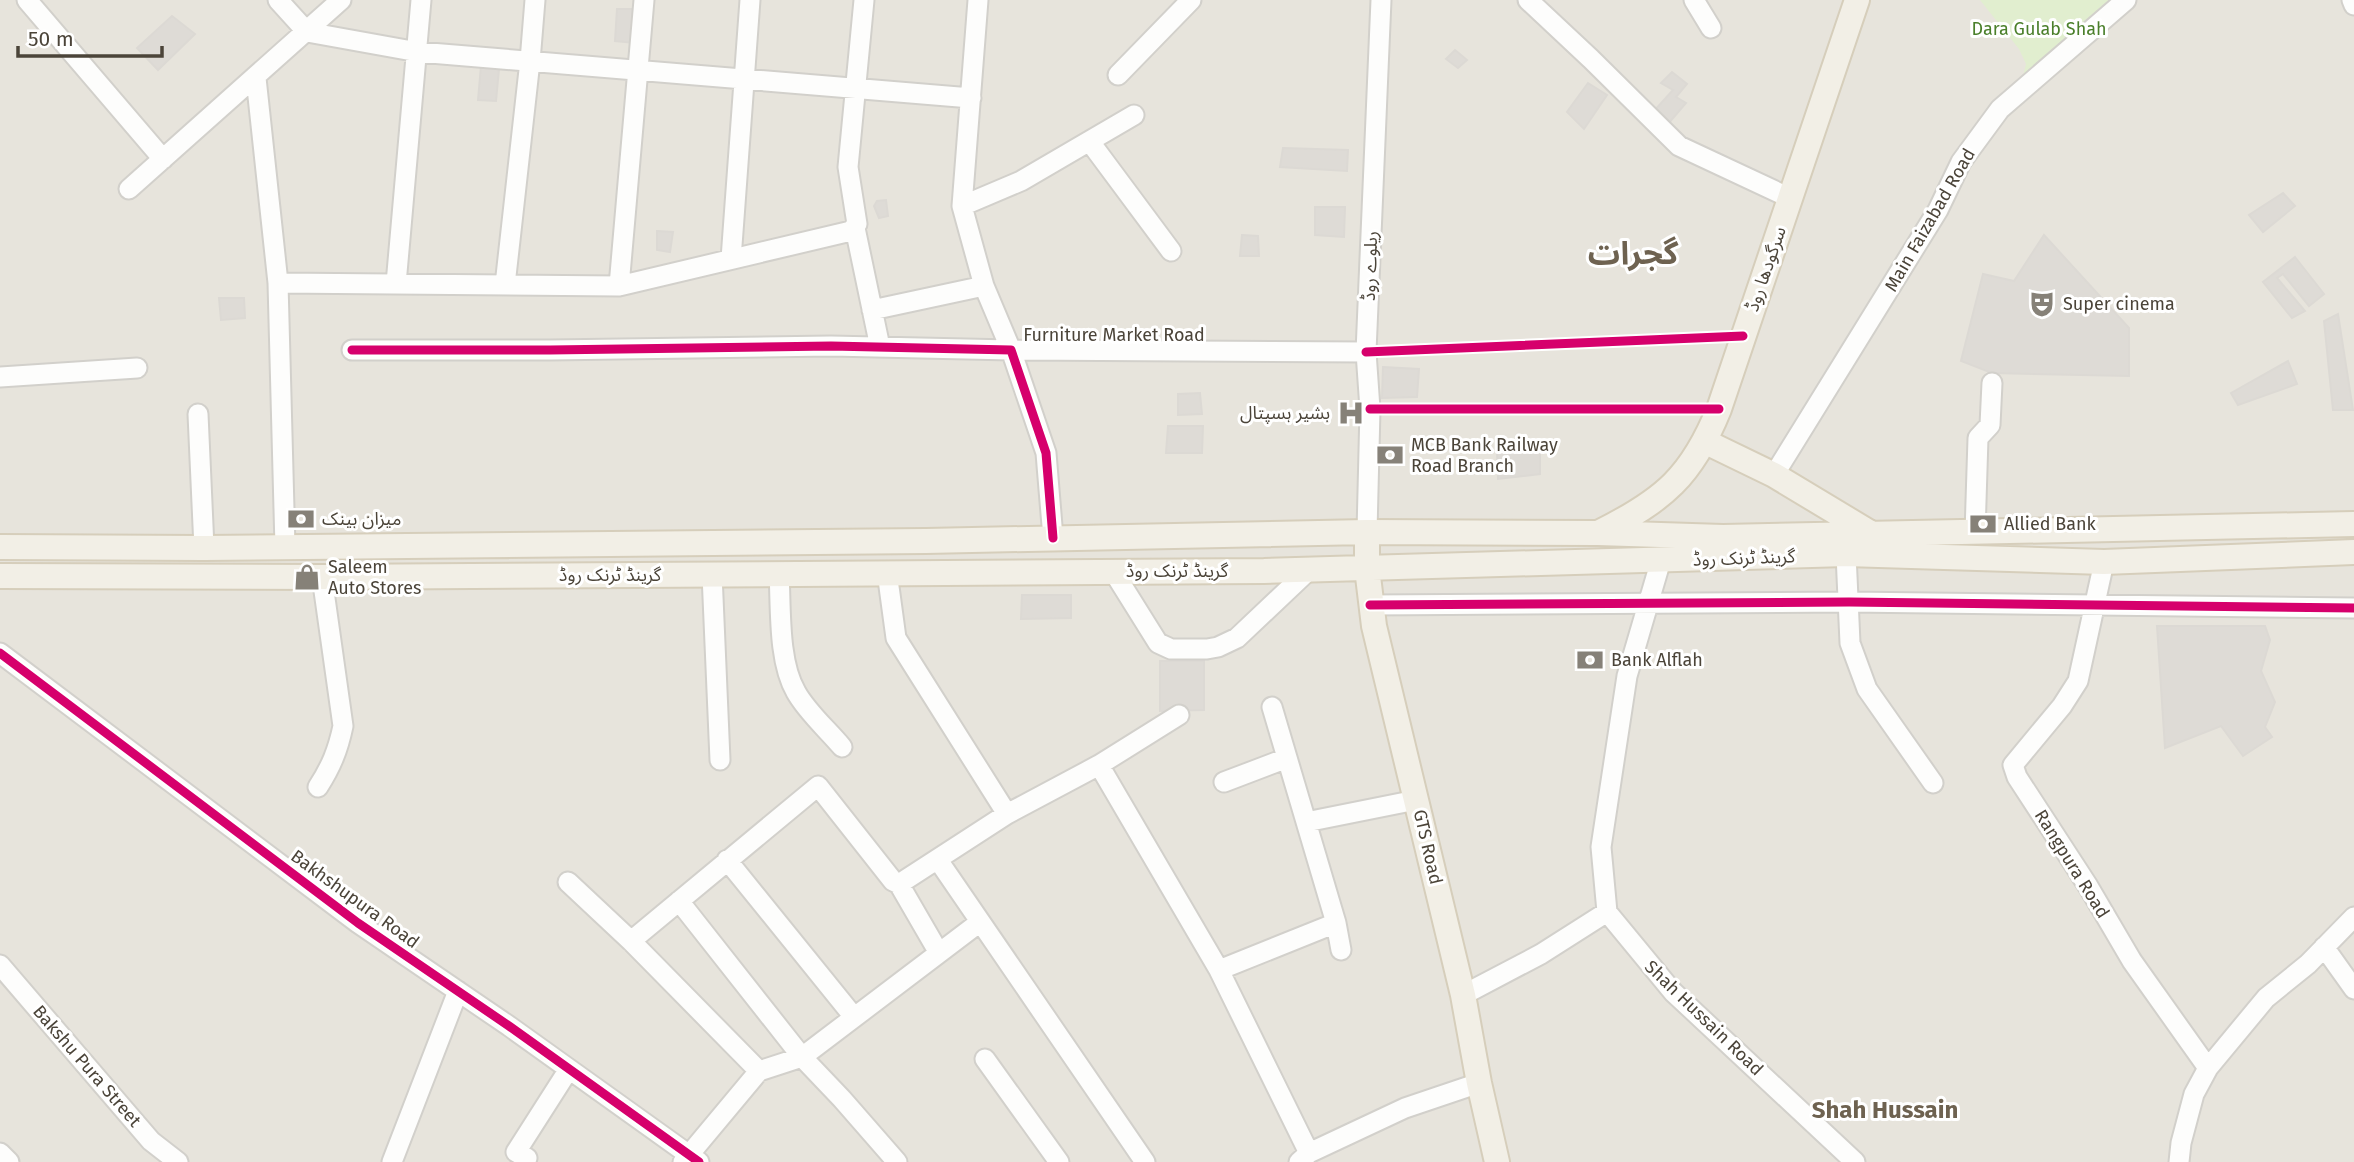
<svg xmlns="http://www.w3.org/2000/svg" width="2354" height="1162" viewBox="0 0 2354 1162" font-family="'Fira Sans','Noto Sans Arabic',sans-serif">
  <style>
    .residential { fill: #e7e4dc }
    .green { fill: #e1eecf }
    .building { fill: #dedbd6; stroke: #dcd9d4; stroke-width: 2 }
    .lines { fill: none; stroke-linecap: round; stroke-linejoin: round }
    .minor-casing { stroke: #d2d0cb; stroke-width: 23 }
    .major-casing { stroke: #d6cebb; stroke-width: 28 }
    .minor { stroke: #fdfdfc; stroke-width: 19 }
    .major { stroke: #f2efe6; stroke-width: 24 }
    .cycleway-casing { stroke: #fff; stroke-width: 13 }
    .cycleway { stroke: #d6006c; stroke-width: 9 }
    .labels { text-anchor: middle; stroke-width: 6; stroke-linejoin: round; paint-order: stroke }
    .park-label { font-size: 18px; fill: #4a7f2a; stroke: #fff }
    .street-label { font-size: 18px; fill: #4b4439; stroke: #fff }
    .poi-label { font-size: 18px; fill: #4b4439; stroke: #fff; text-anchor: start }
    .district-label { font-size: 24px; font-weight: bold; fill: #6e6250; stroke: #fff }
    .town-label { font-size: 32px; font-weight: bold; fill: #6e6250; stroke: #fff }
  </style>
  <rect width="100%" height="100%" fill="#f4f2ee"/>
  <!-- residential -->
  <path class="residential" d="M0 0H2354V1162H0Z"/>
  <!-- green -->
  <path class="green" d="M1980 0H2113L2022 80 2026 64 2019 49Z"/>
  <!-- building -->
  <path class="building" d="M617 9H638L635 43 615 41Z
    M172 16 195 34 158 70 137 48Z
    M1455 50 1467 60 1458 68 1446 59Z
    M481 66 499 69 496 101 478 100Z
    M1672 72 1687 84 1676 97 1686 103 1668 124 1654 111 1673 90 1661 83Z
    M1588 83 1607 95 1584 129 1567 112Z
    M1283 148 1348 150 1347 171 1280 167Z
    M2283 193 2295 206 2263 232 2249 215Z
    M886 200 888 216 879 218 874 206 877 201Z
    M1315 207H1345L1344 237 1315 235Z
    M657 231 673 232 670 252 657 250Z
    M1242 235 1258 236 1259 256H1240Z
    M2044 235 2129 328V376L1992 373 1961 361 1983 274 2014 281Z
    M2295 257 2324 294 2309 306 2283 274 2277 278 2305 311 2292 318 2263 282Z
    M219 298H244L245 318 221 320Z
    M2338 314 2353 410H2333L2324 321Z
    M2288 361 2297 384 2238 405 2231 393Z
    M1383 367 1419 369 1417 397 1382 398Z
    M1200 393 1202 414 1178 415V394Z
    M1168 426H1203L1202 453H1166Z
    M1540 450V474L1498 479 1497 451Z
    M1022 595H1071V618L1021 619Z
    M2157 626H2265L2270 640 2261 671 2275 702 2265 727 2272 737 2243 756 2221 726 2165 748Z
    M1160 661H1204V710L1160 711Z"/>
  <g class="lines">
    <!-- minor casing -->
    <g class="minor-casing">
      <path id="minor" d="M27 0 163 159
        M278 0 307 32 418 52 971 98
        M978 0 962 206 984 286 1011 350 1366 352
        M1528 0 1591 59 1679 146 1790 198
        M1694 0 1711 28
        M2352 0 2354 5
        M1118 75 1191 0
        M256 78 278 283 285 547
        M1090 142 1171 251
        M129 189 341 0
        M962 206 1021 181 1134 115
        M855 228 880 347
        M731 259 750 0
        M278 283 619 286 851 231 857 224 848 167 864 0
        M396 284 421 0
        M505 285 530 61 535 0
        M619 286 644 0
        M872 310 984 286
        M352 350H550L831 346 1011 350 1046 453 1053 538
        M0 377 137 368
        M198 414 204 548
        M1774 475 1938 210 1961 162 2000 109 2126 0
        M1367 532 1370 409 1366 352 1381 0
        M1975 533 1978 438 1990 425 1992 383
        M1846 554 1850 643 1867 689 1933 783
        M1661 560 1627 676 1601 847 1607 912 1673 992 1855 1162
        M2104 562 2078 681 2062 706 2013 765 2017 777 2088 886 2132 961 2208 1068
        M1113 571 1158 643 1171 649H1207L1218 647 1237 638 1310 569
        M887 572 896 638 1007 814
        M779 573C781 609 778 661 796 692 807 712 827 729 842 747
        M712 574 720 760
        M1370 605 1849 602 2354 608
        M0 653 358 923 509 1026 699 1162
        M1272 707 1336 923 1219 970 1309 1153
        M1099 765 1219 970
        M1224 782 1287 758
        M318 787C331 767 338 750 343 726L322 577
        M1306 822 1416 800
        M727 860 854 1017
        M938 860 1145 1162
        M568 882 631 941 759 1071
        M899 884 1007 814 1099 765 1179 715
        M679 901 802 1057 980 922
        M1336 923 1341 950
        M631 941 818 786 893 881 899 884 939 953
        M2324 947 2354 989
        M0 965 151 1141 178 1162
        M1463 995 1541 954 1607 912
        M985 1059 1059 1162
        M0 1153 9 1162
        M392 1162 458 991
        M525 1162 527 1158 516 1152 569 1069
        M683 1162 759 1071 802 1057 842 1099 897 1162
        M1299 1162 1309 1153 1405 1108 1479 1083
        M2179 1162 2181 1143 2194 1094 2208 1068 2266 998 2308 964 2354 917"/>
    </g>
    <!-- major casing -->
    <g class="major-casing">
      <path id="major" d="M1706 442 1774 475 1872 534
        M1367 532V568L1374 626 1463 995 1479 1083 1497 1162
        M1600 532C1664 500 1692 476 1719 409L1857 0
        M0 547 204 548 926 541 1367 532 1598 533 1723 537 2354 524
        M0 576 322 577 1264 571 1846 554 2104 562 2354 552"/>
    </g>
    <!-- minor -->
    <use href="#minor" class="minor"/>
    <!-- major -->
    <use href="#major" class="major"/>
    <!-- cycleway casing -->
    <g class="cycleway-casing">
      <path id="cycleway" d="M352 350H550L831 346 1011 350 1046 453 1053 538
        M1366 352 1743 336
        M1370 409H1719
        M1370 605 1849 602 2354 608
        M0 653 358 923 509 1026 699 1162"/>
    </g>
    <!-- cycleway -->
    <use href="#cycleway" class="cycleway"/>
  </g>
  <!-- icons -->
  <defs>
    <g id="theatre-bare" transform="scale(2.1)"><path d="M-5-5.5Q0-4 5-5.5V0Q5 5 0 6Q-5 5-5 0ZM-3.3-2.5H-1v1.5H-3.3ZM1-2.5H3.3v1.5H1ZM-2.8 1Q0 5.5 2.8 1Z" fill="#868178" stroke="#fff" stroke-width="2.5" paint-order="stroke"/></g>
    <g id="hospital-bare" transform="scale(2.1)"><path d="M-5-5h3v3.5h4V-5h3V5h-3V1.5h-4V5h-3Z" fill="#868178" stroke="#fff" stroke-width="2.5" paint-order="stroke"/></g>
    <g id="bank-bare" transform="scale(2.1)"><path d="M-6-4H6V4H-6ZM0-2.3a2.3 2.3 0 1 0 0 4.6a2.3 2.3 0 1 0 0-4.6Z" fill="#868178" stroke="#fff" stroke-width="2.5" paint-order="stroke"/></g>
    <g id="shop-bare" transform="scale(2.1)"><path d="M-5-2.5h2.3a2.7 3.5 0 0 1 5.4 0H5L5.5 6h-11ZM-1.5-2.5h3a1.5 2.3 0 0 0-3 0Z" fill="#868178" stroke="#fff" stroke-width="2.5" paint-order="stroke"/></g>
  </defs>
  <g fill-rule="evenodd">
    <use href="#theatre-bare" x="2042" y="304"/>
    <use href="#hospital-bare" x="1351" y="413"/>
    <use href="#bank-bare" x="1390" y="455"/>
    <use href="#bank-bare" x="301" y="519"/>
    <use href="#bank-bare" x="1983" y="524"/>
    <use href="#shop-bare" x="307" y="577"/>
    <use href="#bank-bare" x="1590" y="660"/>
  </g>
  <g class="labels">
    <!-- park labels -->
    <g class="park-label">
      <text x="2039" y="35">Dara Gulab Shah</text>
    </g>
    <!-- street labels -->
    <g class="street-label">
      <text transform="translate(1930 220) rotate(-60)" y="6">Main Faizabad Road</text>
      <text transform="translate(1370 266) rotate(-88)" y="6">ریلوے روڈ</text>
      <text transform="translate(1766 269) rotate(-71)" y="6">سرگودھا روڈ</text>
      <text x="1114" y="341">Furniture Market Road</text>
      <text transform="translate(1744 558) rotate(-2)" y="6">گرینڈ ٹرنک روڈ</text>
      <text x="1177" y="577">گرینڈ ٹرنک روڈ</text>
      <text x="610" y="581">گرینڈ ٹرنک روڈ</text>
      <text transform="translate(1428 847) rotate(77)" y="6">GTS Road</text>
      <text transform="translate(2072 864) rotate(58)" y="6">Rangpura Road</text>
      <text transform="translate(355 899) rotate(36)" y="6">Bakhshupura Road</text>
      <text transform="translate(1704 1018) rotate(44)" y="6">Shah Hussain Road</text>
      <text transform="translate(87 1066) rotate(49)" y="6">Bakshu Pura Street</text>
    </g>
    <!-- poi labels -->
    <g class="poi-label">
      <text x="2063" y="310">Super cinema</text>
      <text x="1330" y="419" text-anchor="end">بشیر ہسپتال</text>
      <text x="1411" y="451">MCB Bank Railway<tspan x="1411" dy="21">Road Branch</tspan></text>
      <text x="322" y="525">میزان بینک</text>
      <text x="2004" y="530">Allied Bank</text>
      <text x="328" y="573">Saleem<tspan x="328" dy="21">Auto Stores</tspan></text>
      <text x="1611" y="666">Bank Alflah</text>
    </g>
    <!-- district labels -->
    <g class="district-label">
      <text x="1885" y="1118">Shah Hussain</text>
    </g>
    <!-- town labels -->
    <g class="town-label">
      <text x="1633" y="264">گجرات</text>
    </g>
  </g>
  <!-- scale -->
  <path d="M18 46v10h144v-10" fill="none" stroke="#4b4439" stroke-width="3.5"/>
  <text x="28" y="46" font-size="21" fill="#4b4439" stroke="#ffffff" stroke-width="5" paint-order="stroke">50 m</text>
</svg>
